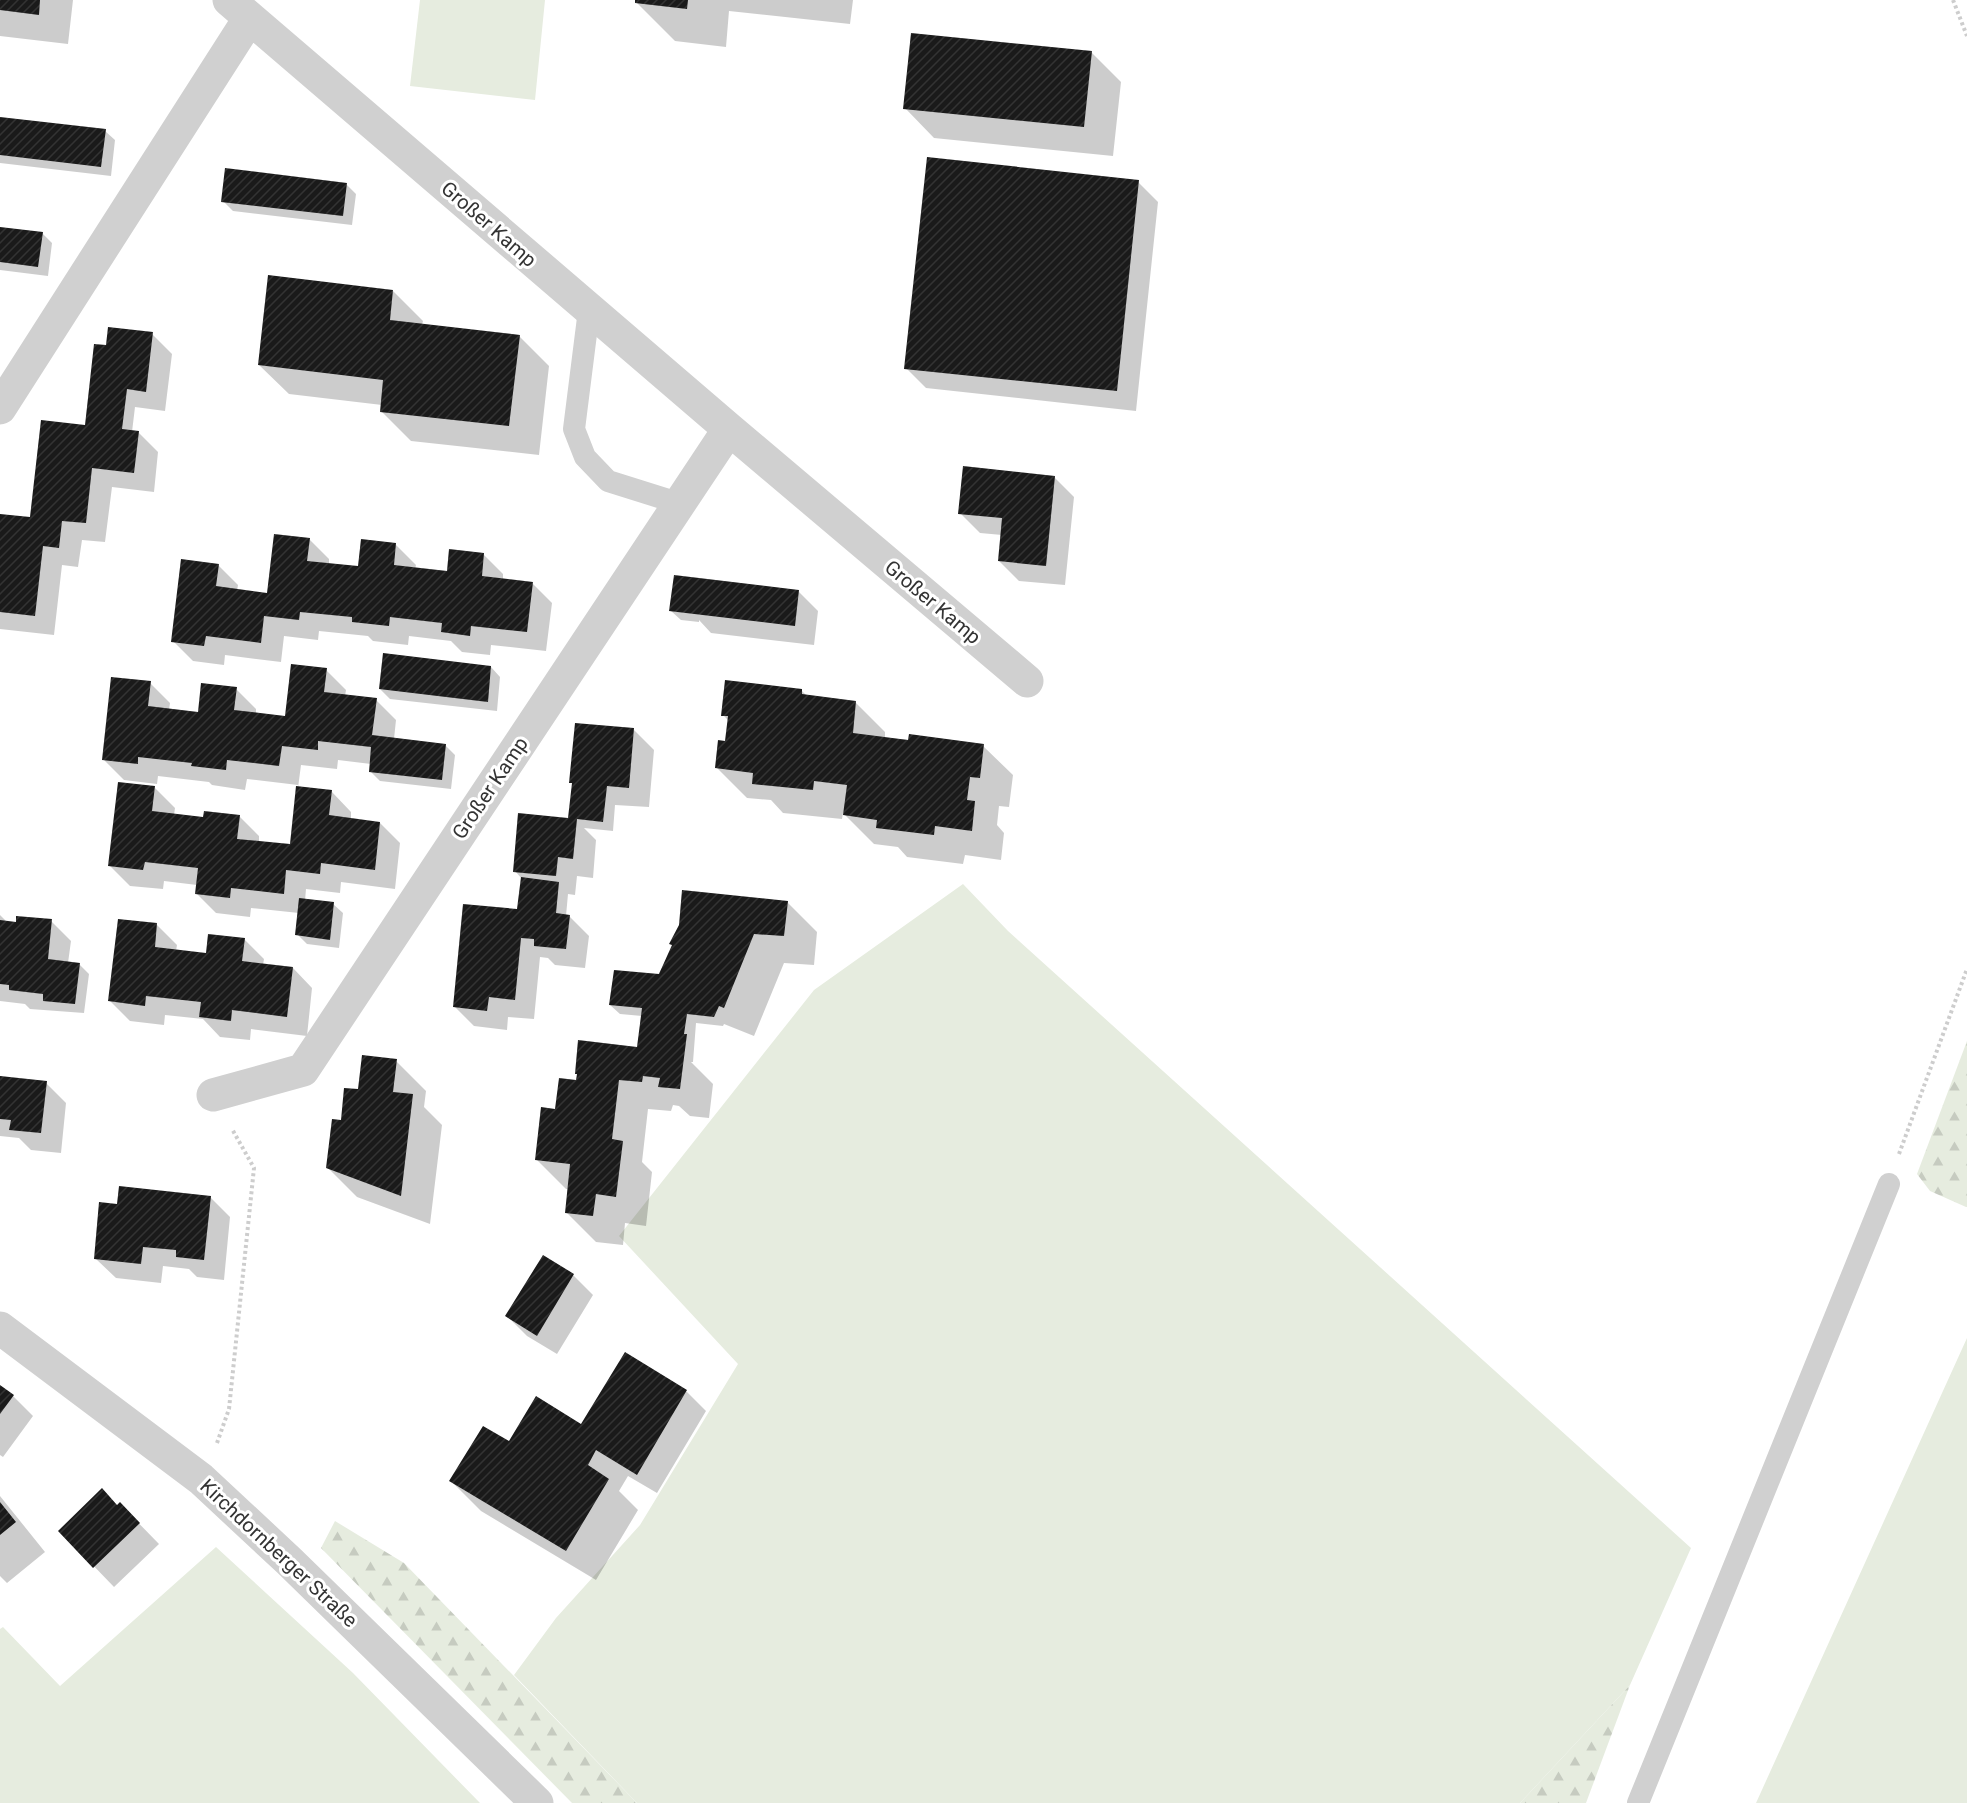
<svg xmlns="http://www.w3.org/2000/svg" width="1967" height="1803" viewBox="0 0 1967 1803" font-family="Roboto,sans-serif">
  <style>
    .grass { fill: #e6ecdf }
    .forest { fill: url(#forest-firs) }
    .shadow { fill: #0003 }
    .building { fill: url(#building-hatch) }
    .lines { fill: none; stroke-linecap: round; stroke-linejoin: round }
    .path { stroke: #cdcdcd; stroke-width: 4; stroke-dasharray: 3 3; stroke-linecap: butt }
    .service { stroke: #d0d0d0; stroke-width: 22 }
    .minor { stroke: #d0d0d0; stroke-width: 33 }
    .tertiary { stroke: #d0d0d0; stroke-width: 33 }
    .labels { text-anchor: middle; stroke-width: 6; stroke-linejoin: round; paint-order: stroke }
    .street-label { font-size: 20px; fill: #333; stroke: #fff }
  </style>
  <defs>
    <pattern id="forest-firs" width="22" height="20" patternUnits="userSpaceOnUse" patternTransform="scale(1.5)"><rect width="22" height="20" fill="#e6ecdf"/><path d="M5 1l3.5 6h-7zM16 11l3.5 6h-7z" fill="#c6cbc0"/></pattern>
    <pattern id="building-hatch" width="6" height="6" patternUnits="userSpaceOnUse" patternTransform="scale(1.5)"><rect width="6" height="6" fill="#1a1a1a"/><path d="M-1 1l2-2M0 6l6-6M5 7l2-2" fill="none" stroke="#333"/></pattern>
  </defs>
  <rect width="100%" height="100%" fill="#fff"/>
  <!-- grass -->
  <path class="grass" d="M420 0H545L535 100 410 86Z
    M963 884 1008 931 1691 1548 1630 1685 1520 1803H637L514 1675 556 1618 640 1525 738 1364 619 1236 814 990Z
    M1967 1338V1803H1756Z
    M216 1547 353 1673 480 1803H0V1629L3 1627 60 1686Z"/>
  <!-- forest -->
  <path class="forest" d="M1967 1041V1207H1966L1930 1191 1917 1174Z
    M335 1521 404 1563 637 1803H572L321 1548Z
    M1630 1685 1586 1803H1520Z"/>
  <!-- shadow -->
  <path class="shadow" d="M0 0H73L68 44 0 36Z
    M637 0H853L850 24 729 11 726 47 675 41 636 2Z
    M1091 52 1121 82 1113 156 934 138 905 108Z
    M0 118 105 131 115 140 111 176 0 163Z
    M1138 182 1158 202 1136 411 926 388 906 368Z
    M346 184 356 194 352 225 233 211 223 201Z
    M0 228 42 233 52 243 48 276 0 270Z
    M393 291 423 321 422 325 519 336 549 366 539 455 411 441 381 411 382 405 289 394 259 365Z
    M152 334 172 354 165 411 135 407 132 432H138L158 452 154 492 112 487 105 542 82 540 78 567 62 565 54 635 0 629V515L31 519 87 427 108 347Z
    M1054 477 1074 497 1065 585 1019 581 999 561 1002 535 980 533 960 513Z
    M309 539 329 559V565L359 568 396 545 416 565 415 569 449 573 483 554 503 574V580L532 583 552 603 546 651 491 645 490 655 462 652 451 641 409 636 408 645 373 641 368 636 319 631 318 640 284 636 281 662 225 655 224 665 193 661 173 641 218 565 238 585 237 591 269 595Z
    M798 591 818 611 814 645 711 633 699 620V622L681 620 671 611Z
    M491 667 500 677 497 711 390 699 380 689Z
    M326 670 346 690 345 696 376 700 396 720 394 739 445 745 455 755 451 789 380 781 370 771 371 764 338 760 337 769 301 765 298 788 332 792 351 812V819L380 823 400 843 395 889 341 882 340 893 306 889 305 901 333 904 343 913 339 948 307 944 297 934 299 913 251 908 250 917 216 913 196 893 197 885 164 881 163 889 130 886 110 866 155 788 175 808 174 815 205 818 239 816 259 836V842L291 846 298 785 247 779 245 790 212 785 209 782 158 776 157 784 124 780 104 760 150 683 170 703 169 710 199 714 236 689 256 709V714L286 717Z
    M801 690 807 696 855 702 885 732V738L983 746 1013 775 1009 807 999 806 997 825 1004 833 1001 860 965 855 963 864 907 857 898 847 874 844 843 813 842 819 783 813 771 800 747 798 717 768 726 743 729 721 723 715Z
    M634 730 654 750 649 807 615 805 613 831 584 828 596 840 593 878 577 876 575 895 568 894 566 916H569L589 936 585 968 555 965 548 958 540 957 534 1019 508 1017 507 1030 474 1026 454 1006 522 911V879L515 871 569 820 574 785 571 782Z
    M787 902 817 932 814 965 784 963 754 1036 724 1024 723 1026 696 1023 693 1062H691L713 1084 709 1118 690 1116 679 1106 673 1105 671 1111 648 1109 642 1162 652 1172 646 1226 625 1223 623 1245 596 1242 566 1212 569 1189H566L536 1159 556 1111 578 1081 638 1049 642 1016 620 1014 610 1005 658 975 673 946 671 944Z
    M0 915 8 923 51 921 71 941 68 963 79 964 89 974 84 1013 30 1009 25 1004 0 1001Z
    M157 925 177 945 176 951 208 955 244 939 264 959 263 965 293 968 312 988 307 1036 251 1029 250 1040 220 1037 203 1019 165 1015 164 1025 130 1021 110 1001Z
    M396 1061 426 1091 424 1107 442 1125 430 1224 357 1197 327 1167 343 1122 359 1090Z
    M0 1076 46 1083 66 1103 61 1153 31 1150 19 1138 0 1136Z
    M210 1197 230 1217 224 1280 197 1277 189 1269 163 1266 161 1283 116 1278 96 1259 118 1206Z
    M573 1275 593 1295 557 1354 527 1336 507 1316Z
    M625 1354 687 1392 706 1411 657 1493 628 1476 619 1491 638 1510 596 1580 481 1511 451 1481 510 1443 586 1429Z
    M0 1386 13 1396 33 1416 3 1457 0 1455Z
    M0 1496 45 1552 7 1583 0 1576Z
    M120 1504 159 1544 114 1587 60 1531Z"/>
  <!-- building -->
  <path class="building" d="M0 0H40L39 15 0 10Z
    M635 0H688L687 9 635 3Z
    M911 33 1092 51 1084 127 903 109Z
    M0 117 106 129 101 167 0 155Z
    M927 157 1139 180 1117 391 904 369Z
    M225 168 347 183 343 216 221 202Z
    M0 227 43 232 38 267 0 262Z
    M268 275 393 290 390 320 520 335 509 426 380 412 383 380 258 365Z
    M108 327 153 332 146 392 127 389 122 429 139 431 134 473 92 468 86 523 62 521 59 548 43 546 35 616 0 612V514L30 517 41 420 85 425 94 344 106 345Z
    M963 466 1055 476 1046 566 998 561 1002 518 958 514Z
    M274 534 310 538 307 561 358 566 361 539 396 543 394 565 447 571 449 549 484 553 482 576 533 582 527 632 471 626 470 636 441 632 442 623 390 617 389 626 352 622V617L300 612 299 620 264 616 261 643 206 636 204 646 171 642 181 559 219 564 216 586 267 593Z
    M674 575 799 590 795 626 669 611Z
    M383 653 491 666 488 702 379 689Z
    M291 664 327 668 324 692 377 698 372 735 446 744 442 780 369 772 371 747 318 741V750L282 746 279 766 227 760 226 770 191 766 192 763 138 757V764L102 760 111 677 151 681 148 706 198 712 201 683 237 687 234 710 285 716Z
    M725 680 802 689V694L856 701 853 733 908 740 909 734 984 744 980 778 970 777 967 800 975 801 972 831 935 826 934 835 876 828 877 820 843 815 847 785 814 781 813 790 752 784 753 773 715 768 718 740 725 741 728 716H721Z
    M575 723 634 728 629 788 607 786 603 822 577 819 573 859 558 857 556 876 513 872 518 813 568 818 572 783H569Z
    M118 782 155 786 152 811 203 817 204 811 240 815 237 839 290 844 296 786 332 790 329 815 380 822 375 870 321 863 320 874 286 870 284 894 231 888 230 898 195 894 198 868 145 862 143 870 108 866Z
    M521 877 559 882 556 913 570 915 566 949 534 946V939L521 938 515 1000 489 997 487 1011 453 1007 463 904 517 909Z
    M682 890 788 901 784 936 754 934 724 1008 719 1006 714 1017 687 1014 684 1034H687L680 1089 658 1087 660 1078 643 1076 642 1082 619 1080 612 1139 623 1141 616 1197 596 1194 593 1216 565 1213 570 1164 535 1160 541 1107 555 1109 559 1078 576 1080 577 1074H575L578 1040 637 1047 642 1008 609 1005 614 970 659 974 672 945 669 944 679 925Z
    M299 898 334 902 330 940 295 935Z
    M16 916 52 919 48 959 80 963 75 1004 43 1001V994L9 990V985L0 984V920L16 922Z
    M118 919 157 923 155 947 206 953 208 934 245 938 242 961 293 967 287 1017 232 1010 231 1021 199 1017 201 1002 146 996 145 1006 108 1001Z
    M362 1055 397 1059 393 1092 413 1094 401 1196 326 1168 332 1119 341 1120 344 1088 358 1089Z
    M0 1076 47 1081 41 1133 9 1130 11 1120 0 1119Z
    M119 1186 211 1196 204 1260 176 1257V1250L143 1247 141 1264 94 1259 99 1202 117 1204Z
    M543 1255 574 1274 537 1336 505 1316Z
    M625 1352 687 1390 637 1475 596 1450 588 1465 609 1479 566 1551 449 1481 483 1426 509 1441 536 1396 581 1424Z
    M0 1385 14 1395 0 1414Z
    M102 1488 117 1505 120 1502 140 1523 93 1568 58 1531Z
    M0 1502 16 1522 0 1535Z"/>
  <g class="lines">
    <!-- path -->
    <path class="path" d="M1953 0 1967 36
      M1899 1154 1967 969
      M217 1443 229 1409 254 1168 232 1129"/>
    <!-- service -->
    <path class="service" d="M589 310 574 429 585 457 608 481 678 503
      M1638 1803 1889 1184"/>
    <!-- minor -->
    <path class="minor" d="M229 0 729 429 1027 681
      M0 408 249 19
      M213 1095 303 1070 729 429"/>
    <!-- tertiary -->
    <path class="tertiary" d="M0 1328 201 1479 289 1561 537 1803"/>
  </g>
  <g class="labels">
    <!-- street labels -->
    <g class="street-label">
      <text transform="translate(489 224) rotate(41)" y="7">Großer Kamp</text>
      <text transform="translate(933 602) rotate(40)" y="7">Großer Kamp</text>
      <text transform="translate(490 788) rotate(-56)" y="7">Großer Kamp</text>
      <text transform="translate(279 1553) rotate(43)" y="7">Kirchdornberger Straße</text>
    </g>
  </g>
</svg>
